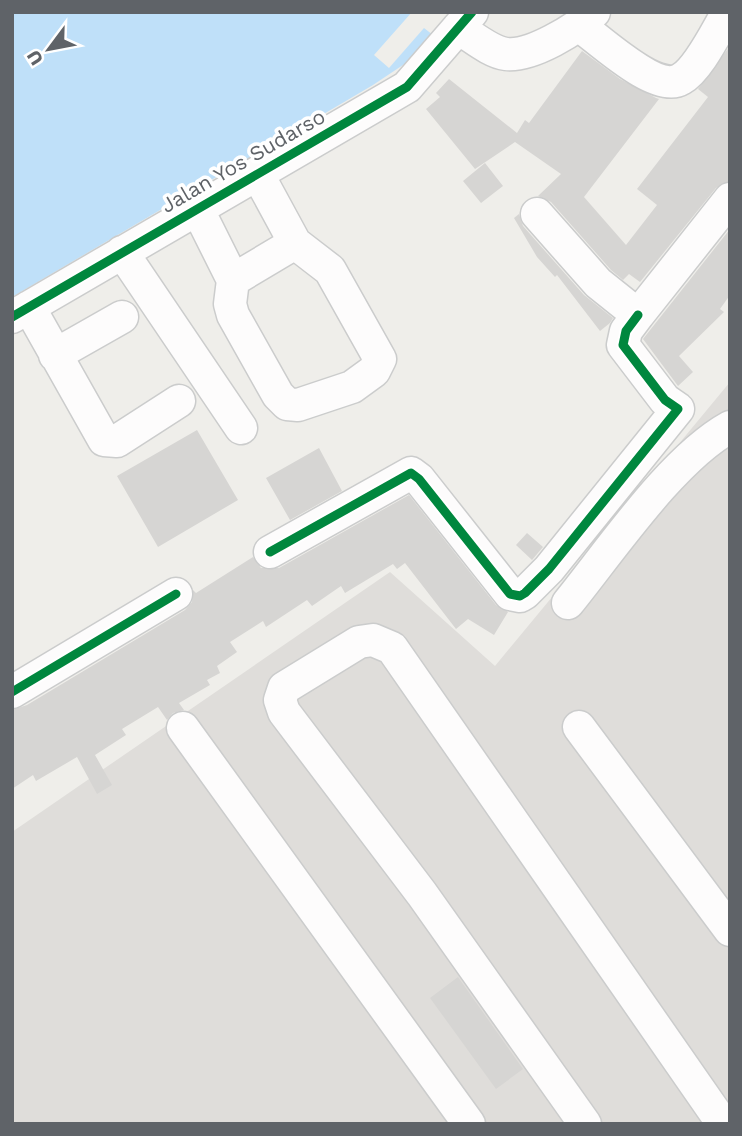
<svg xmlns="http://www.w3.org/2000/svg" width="742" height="1136" viewBox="0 0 742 1136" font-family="'Work Sans',sans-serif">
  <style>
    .industrial { fill: #dfddda }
    .water { fill: #bfe0f9 }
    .building { fill: #d6d5d3 }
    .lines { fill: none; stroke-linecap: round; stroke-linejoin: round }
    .minor-casing { stroke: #cbcccc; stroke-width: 35 }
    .minor { stroke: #fdfcfc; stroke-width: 32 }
    .cycleway-casing { stroke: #fff; stroke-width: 13 }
    .cycleway { stroke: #00873e; stroke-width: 9 }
    .labels { text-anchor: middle; stroke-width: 7; stroke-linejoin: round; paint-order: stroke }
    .street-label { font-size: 21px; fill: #5f6368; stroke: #fff }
  </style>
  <rect width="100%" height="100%" fill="#efeeea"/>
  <!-- industrial -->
  <path class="industrial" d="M730 382V1124H12V832L390 572 495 666Z"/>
  <!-- water -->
  <path class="water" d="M12 12H412L374 55 389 68 424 28 433 35 415 57 373 85 12 297Z"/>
  <!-- building -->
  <path class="building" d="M730 46V181L716 188 640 282 629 274 623 280 611 270 551 202 538 196 561 174 515 142 475 169 426 109 440 97 436 93 449 79 517 133 525 120 529 123 582 51 620 79 656 98 659 99 584 197 626 245 657 205 637 189 708 97 698 89Z
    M485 163 503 186 481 203 463 181Z
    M519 214 523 226 584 295 613 318 610 323 600 331 557 275 555 277 537 257 514 218Z
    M730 229V295L720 309 724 312 679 356 693 372 678 386 643 339Z
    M197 430 238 500 158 547 117 476Z
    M319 448 342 491 290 520 266 478Z
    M409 495 496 605 508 612 494 635 468 619 456 629 405 563 397 569 393 564 345 593 341 586 312 606 307 600 266 627 263 621 230 642 237 652 217 666 220 673 207 680 210 685 179 703 184 710 173 713 167 720 158 707 122 729 126 735 95 755 112 785 97 794 77 757 36 781 33 775 12 789V710L27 705 185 610 192 602 193 590 196 593 253 557 261 568H279Z
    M527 533 543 547 532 560 516 545Z
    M458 977 523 1069 496 1089 430 998Z"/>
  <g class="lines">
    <!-- minor casing -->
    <g class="minor-casing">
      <path id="minor" d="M580 26C601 41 657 94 681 79 699 69 717 30 728 12
        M458 28C472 36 490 52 506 54 531 57 577 29 594 12
        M197 208 233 280 230 304 233 315 278 395 287 404 298 405 352 387 374 371 380 359 330 270 295 243 257 173
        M537 214 598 283 638 315 730 199
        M122 252 241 428
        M233 280 295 243
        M29 307 104 440 117 441 179 401
        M12 317 407 87 472 12
        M55 355 122 317
        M270 552 411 473 419 479 510 594 520 596 525 593 549 569 678 409 665 400 623 345 626 331 638 315
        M568 603C611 550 672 459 730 427
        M12 692 176 594
        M579 727 730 930
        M183 728 469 1124
        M585 1124 422 894 284 712 280 700 284 688 359 642 373 640 392 648 723 1124"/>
    </g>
    <!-- minor -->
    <use href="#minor" class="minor"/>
    <!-- cycleway casing -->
    <g class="cycleway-casing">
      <path id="cycleway" d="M12 317 407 87 472 12
        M270 552 411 473 419 479 510 594 520 596 525 593 549 569 678 409 665 400 623 345 626 331 638 315
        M12 692 176 594"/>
    </g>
    <!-- cycleway -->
    <use href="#cycleway" class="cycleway"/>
  </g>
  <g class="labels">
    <!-- street labels -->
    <g class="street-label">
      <text transform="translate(243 161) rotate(-30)" y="7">Jalan Yos Sudarso</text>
    </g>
  </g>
  <!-- border -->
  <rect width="742" height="1136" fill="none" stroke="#5f6368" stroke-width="28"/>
  <!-- north arrow -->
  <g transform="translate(49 49) rotate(238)" stroke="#ffffff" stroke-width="5" paint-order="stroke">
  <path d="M0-5L12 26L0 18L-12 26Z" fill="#5f6368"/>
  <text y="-10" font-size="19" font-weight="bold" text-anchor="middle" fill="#5f6368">U</text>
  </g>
</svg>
